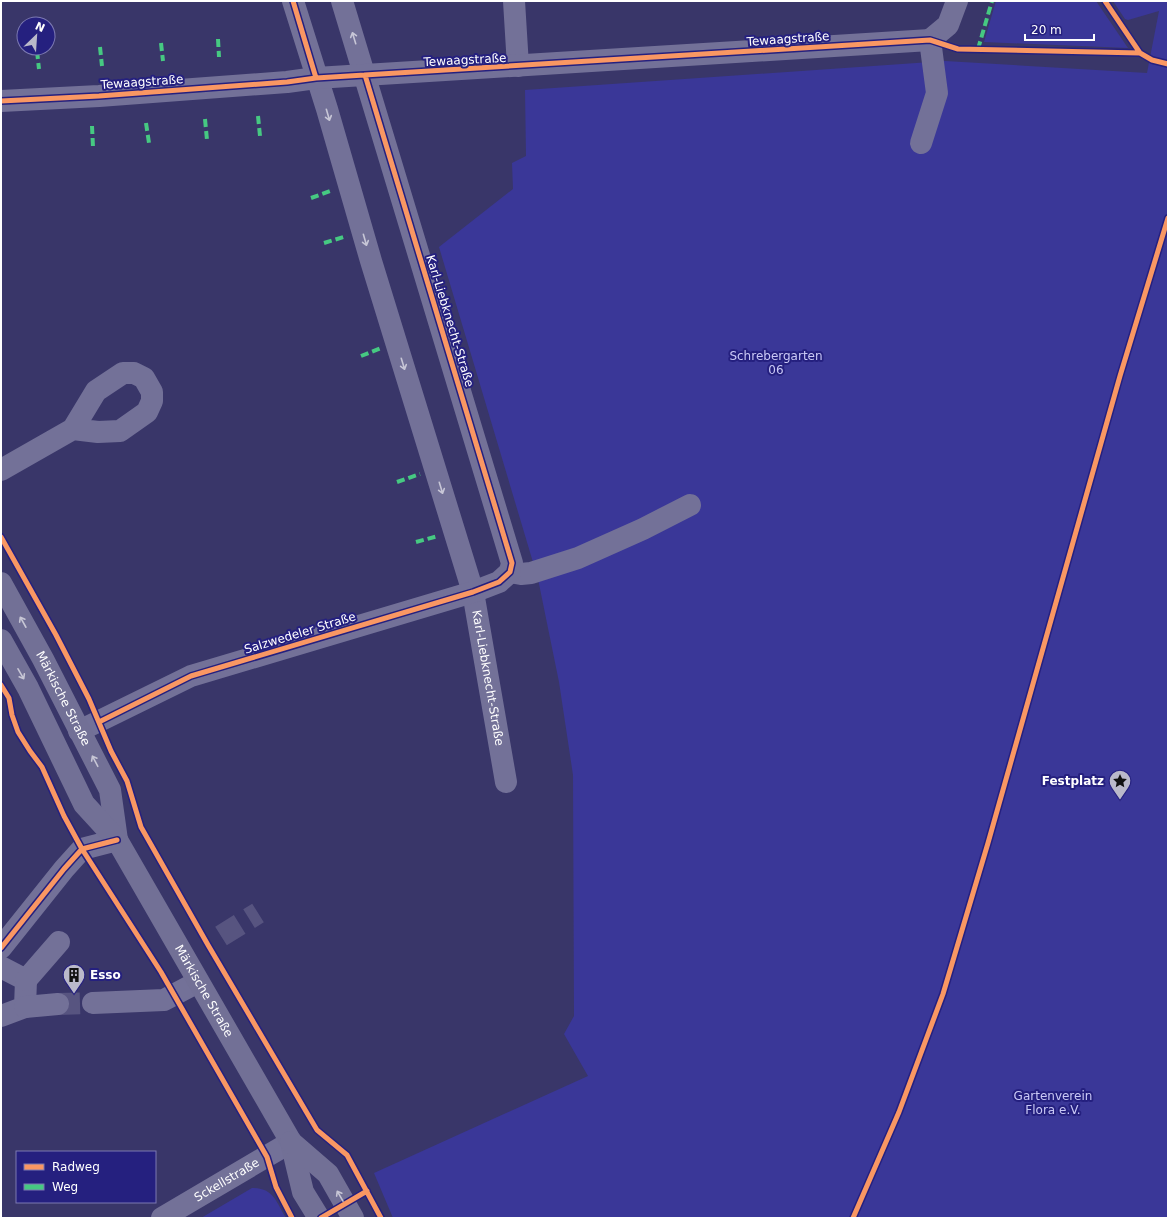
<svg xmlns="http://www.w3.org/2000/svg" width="1169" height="1219" viewBox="0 0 1169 1219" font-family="'DejaVu Sans',sans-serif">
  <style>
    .green { fill: #3a3798 }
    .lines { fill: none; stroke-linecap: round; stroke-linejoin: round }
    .minor-tunnel { stroke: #575480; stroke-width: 22; stroke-dasharray: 22 11; stroke-linecap: butt }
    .minor { stroke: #737198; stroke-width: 22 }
    .major { stroke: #727096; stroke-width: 22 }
    .quiet { stroke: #46c982; stroke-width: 4; stroke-dasharray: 8 4; stroke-linecap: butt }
    .cycleway-casing { stroke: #25207f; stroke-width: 8 }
    .cycleway { stroke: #f99763; stroke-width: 5 }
    .oneway { stroke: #c7c6d6 }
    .oneway2 { stroke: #c7c6d5 }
    .labels { text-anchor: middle; stroke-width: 4; stroke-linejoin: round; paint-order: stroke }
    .street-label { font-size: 12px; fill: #fff; stroke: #25207f }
    .park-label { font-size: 12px; fill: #cac9f6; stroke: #25207f }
    .poi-label { font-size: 12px; font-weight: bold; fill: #fff; stroke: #25207f; text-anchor: end }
  </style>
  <rect width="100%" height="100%" fill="#393669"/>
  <!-- green -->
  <path class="green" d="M996 1H1096L1128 48 984 42Z
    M1113 1H1168V1218H393L374 1173 588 1076 564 1034 574 1016 573 775 559 682 538 579 439 247 513 189 512 163 526 156 525 90 945 61 1147 73 1159 11 1128 20 1125 19Z
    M252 1188C274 1188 276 1202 286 1218H201Z"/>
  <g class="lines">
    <!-- minor-tunnel -->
    <path class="minor-tunnel" d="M221 936 258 913
      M58 1004 93 1003"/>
    <!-- minor -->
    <g class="minor">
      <path id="s1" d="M293 1 327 109 371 261 473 592 506 782"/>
      <path d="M342 1 512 563 510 572"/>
      <path d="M514 1 518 66"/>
      <path d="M930 40 948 25 957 1"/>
      <path d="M1 101 99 96 287 82 316 78 930 40"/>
      <path d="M921 143 937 93 930 40"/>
      <path d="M1 470 73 429 96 391 123 373H134L144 378 152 392V401L147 412 120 431 98 432 73 429"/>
      <path d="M510 572 521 574 531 573 578 558 643 529 690 505"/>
      <path d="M79 731 191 676 473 592 499 582 510 572"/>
      <path d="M1 948 64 869 82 849 117 840"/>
      <path d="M1 967 26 980 25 1007 1 1016"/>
      <path d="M26 980 59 942"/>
      <path d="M93 1003 164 1000 198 982"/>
      <path d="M25 1007 58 1004"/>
      <path id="s2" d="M162 1218 291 1142"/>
    </g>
    <!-- major -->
    <g class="major">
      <path id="s3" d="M1 583 43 659 110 790 117 840"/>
      <path id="s4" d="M1 640 28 688 84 804 117 840 291 1142 303 1192 319 1218"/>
      <path d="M291 1142 328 1174 353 1218"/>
    </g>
    <!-- quiet -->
    <path class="quiet" d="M218 39 219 57
      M161 43 163 61
      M100 47 102 66
      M978 49 992 1
      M37 51 39 69
      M258 116 260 136
      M205 119 207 140
      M146 123 149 143
      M92 126 93 147
      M311 198 333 190
      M324 243 347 236
      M361 356 381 348
      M397 482 420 474
      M416 542 438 536"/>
    <!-- cycleway casing -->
    <g class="cycleway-casing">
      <path id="cycleway" d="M293 1 316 78
        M1105 1 1140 53
        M1 101 99 96 287 82 316 78 930 40 958 49 1140 53 1152 60 1168 64
        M1 537 56 635 89 699 111 751 127 781 141 827 208 945 317 1130 347 1155 381 1218
        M1 685 9 698 12 715 18 732 30 751 42 767 64 816 82 849 161 972 267 1157 276 1187 292 1218
        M99 722 191 676 473 592 499 582 510 572 512 563 365 75
        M1 948 64 869 82 849 117 840
        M321 1218 367 1191
        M853 1218 899 1112 943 994 988 843 1120 376 1168 218"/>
    </g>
    <!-- cycleway -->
    <use href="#cycleway" class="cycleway"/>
  </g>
  <!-- one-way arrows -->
  <defs><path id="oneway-shaft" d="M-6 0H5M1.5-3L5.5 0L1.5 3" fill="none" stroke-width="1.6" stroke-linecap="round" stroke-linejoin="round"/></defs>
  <g class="oneway">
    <use href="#oneway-shaft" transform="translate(354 38) rotate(-107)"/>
    <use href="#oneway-shaft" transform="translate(328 115) rotate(74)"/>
    <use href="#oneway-shaft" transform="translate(365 240) rotate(74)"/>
    <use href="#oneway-shaft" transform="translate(403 364) rotate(73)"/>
    <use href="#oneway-shaft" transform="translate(441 488) rotate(73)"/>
  </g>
  <g class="oneway2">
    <use href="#oneway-shaft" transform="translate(23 622) rotate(-119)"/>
    <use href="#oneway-shaft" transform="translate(21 674) rotate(60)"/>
    <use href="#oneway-shaft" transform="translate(95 761) rotate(-118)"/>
    <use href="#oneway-shaft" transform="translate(340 1196) rotate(-120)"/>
  </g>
  <!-- icons -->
  <defs>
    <g id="sight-pin" transform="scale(1.15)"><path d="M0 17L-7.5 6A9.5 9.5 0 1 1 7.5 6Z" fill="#bab9ca" stroke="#25207f"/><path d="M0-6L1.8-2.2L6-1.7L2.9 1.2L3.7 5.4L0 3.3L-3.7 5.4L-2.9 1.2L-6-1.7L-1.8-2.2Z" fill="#111"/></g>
    <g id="building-pin" transform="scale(1.15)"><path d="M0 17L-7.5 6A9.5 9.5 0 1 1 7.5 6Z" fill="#bab9ca" stroke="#25207f"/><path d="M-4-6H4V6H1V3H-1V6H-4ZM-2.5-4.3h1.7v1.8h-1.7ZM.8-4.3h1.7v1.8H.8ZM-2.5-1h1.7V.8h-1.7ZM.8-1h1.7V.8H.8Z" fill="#111"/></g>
  </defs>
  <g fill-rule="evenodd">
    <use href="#sight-pin" x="1120" y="781"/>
    <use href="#building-pin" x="74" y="975"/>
  </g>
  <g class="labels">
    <!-- street labels -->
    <g class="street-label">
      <text transform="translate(788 39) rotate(-4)" y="4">Tewaagstraße</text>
      <text transform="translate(465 60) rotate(-3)" y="4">Tewaagstraße</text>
      <text transform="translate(142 82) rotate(-4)" y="4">Tewaagstraße</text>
      <text transform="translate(450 321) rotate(73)" y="4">Karl-Liebknecht-Straße</text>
      <text transform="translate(300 633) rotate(-17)" y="4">Salzwedeler Straße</text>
      <text dy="4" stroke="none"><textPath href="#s1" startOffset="705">Karl-Liebknecht-Straße</textPath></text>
      <text dy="4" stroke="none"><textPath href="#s3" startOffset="131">Märkische Straße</textPath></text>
      <text dy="4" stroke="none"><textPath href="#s4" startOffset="407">Märkische Straße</textPath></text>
      <text dy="4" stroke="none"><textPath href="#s2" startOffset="75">Sckellstraße</textPath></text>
    </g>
    <!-- park labels -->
    <g class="park-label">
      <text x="776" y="360">Schrebergarten<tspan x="776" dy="14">06</tspan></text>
      <text x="1053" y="1100">Gartenverein<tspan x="1053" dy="14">Flora e.V.</tspan></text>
    </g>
    <!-- poi labels -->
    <g class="poi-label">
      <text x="1104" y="785">Festplatz</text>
      <text x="90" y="979" text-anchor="start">Esso</text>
    </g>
  </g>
  <!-- border -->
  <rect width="1169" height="1219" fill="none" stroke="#ffffff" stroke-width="4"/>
  <!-- legend -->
  <rect x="16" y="1151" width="140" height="52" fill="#25207f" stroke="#7c79b2"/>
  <rect x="24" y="1164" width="20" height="6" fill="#f99763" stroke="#7c79b2"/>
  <text x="52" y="1171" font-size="12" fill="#ffffff">Radweg</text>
  <rect x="24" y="1184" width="20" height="6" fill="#46c982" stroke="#7c79b2"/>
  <text x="52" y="1191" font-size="12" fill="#ffffff">Weg</text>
  <!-- north arrow -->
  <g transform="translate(36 36) rotate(25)"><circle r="19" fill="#25207f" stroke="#7c79b2"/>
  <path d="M0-3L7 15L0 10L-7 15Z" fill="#bab9ca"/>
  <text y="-6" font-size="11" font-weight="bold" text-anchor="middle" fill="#ffffff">N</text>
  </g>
  <!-- scale -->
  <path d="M1025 34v6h69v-6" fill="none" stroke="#ffffff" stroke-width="2"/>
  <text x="1031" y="34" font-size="12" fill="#ffffff" stroke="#25207f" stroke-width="3" paint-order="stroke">20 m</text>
</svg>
